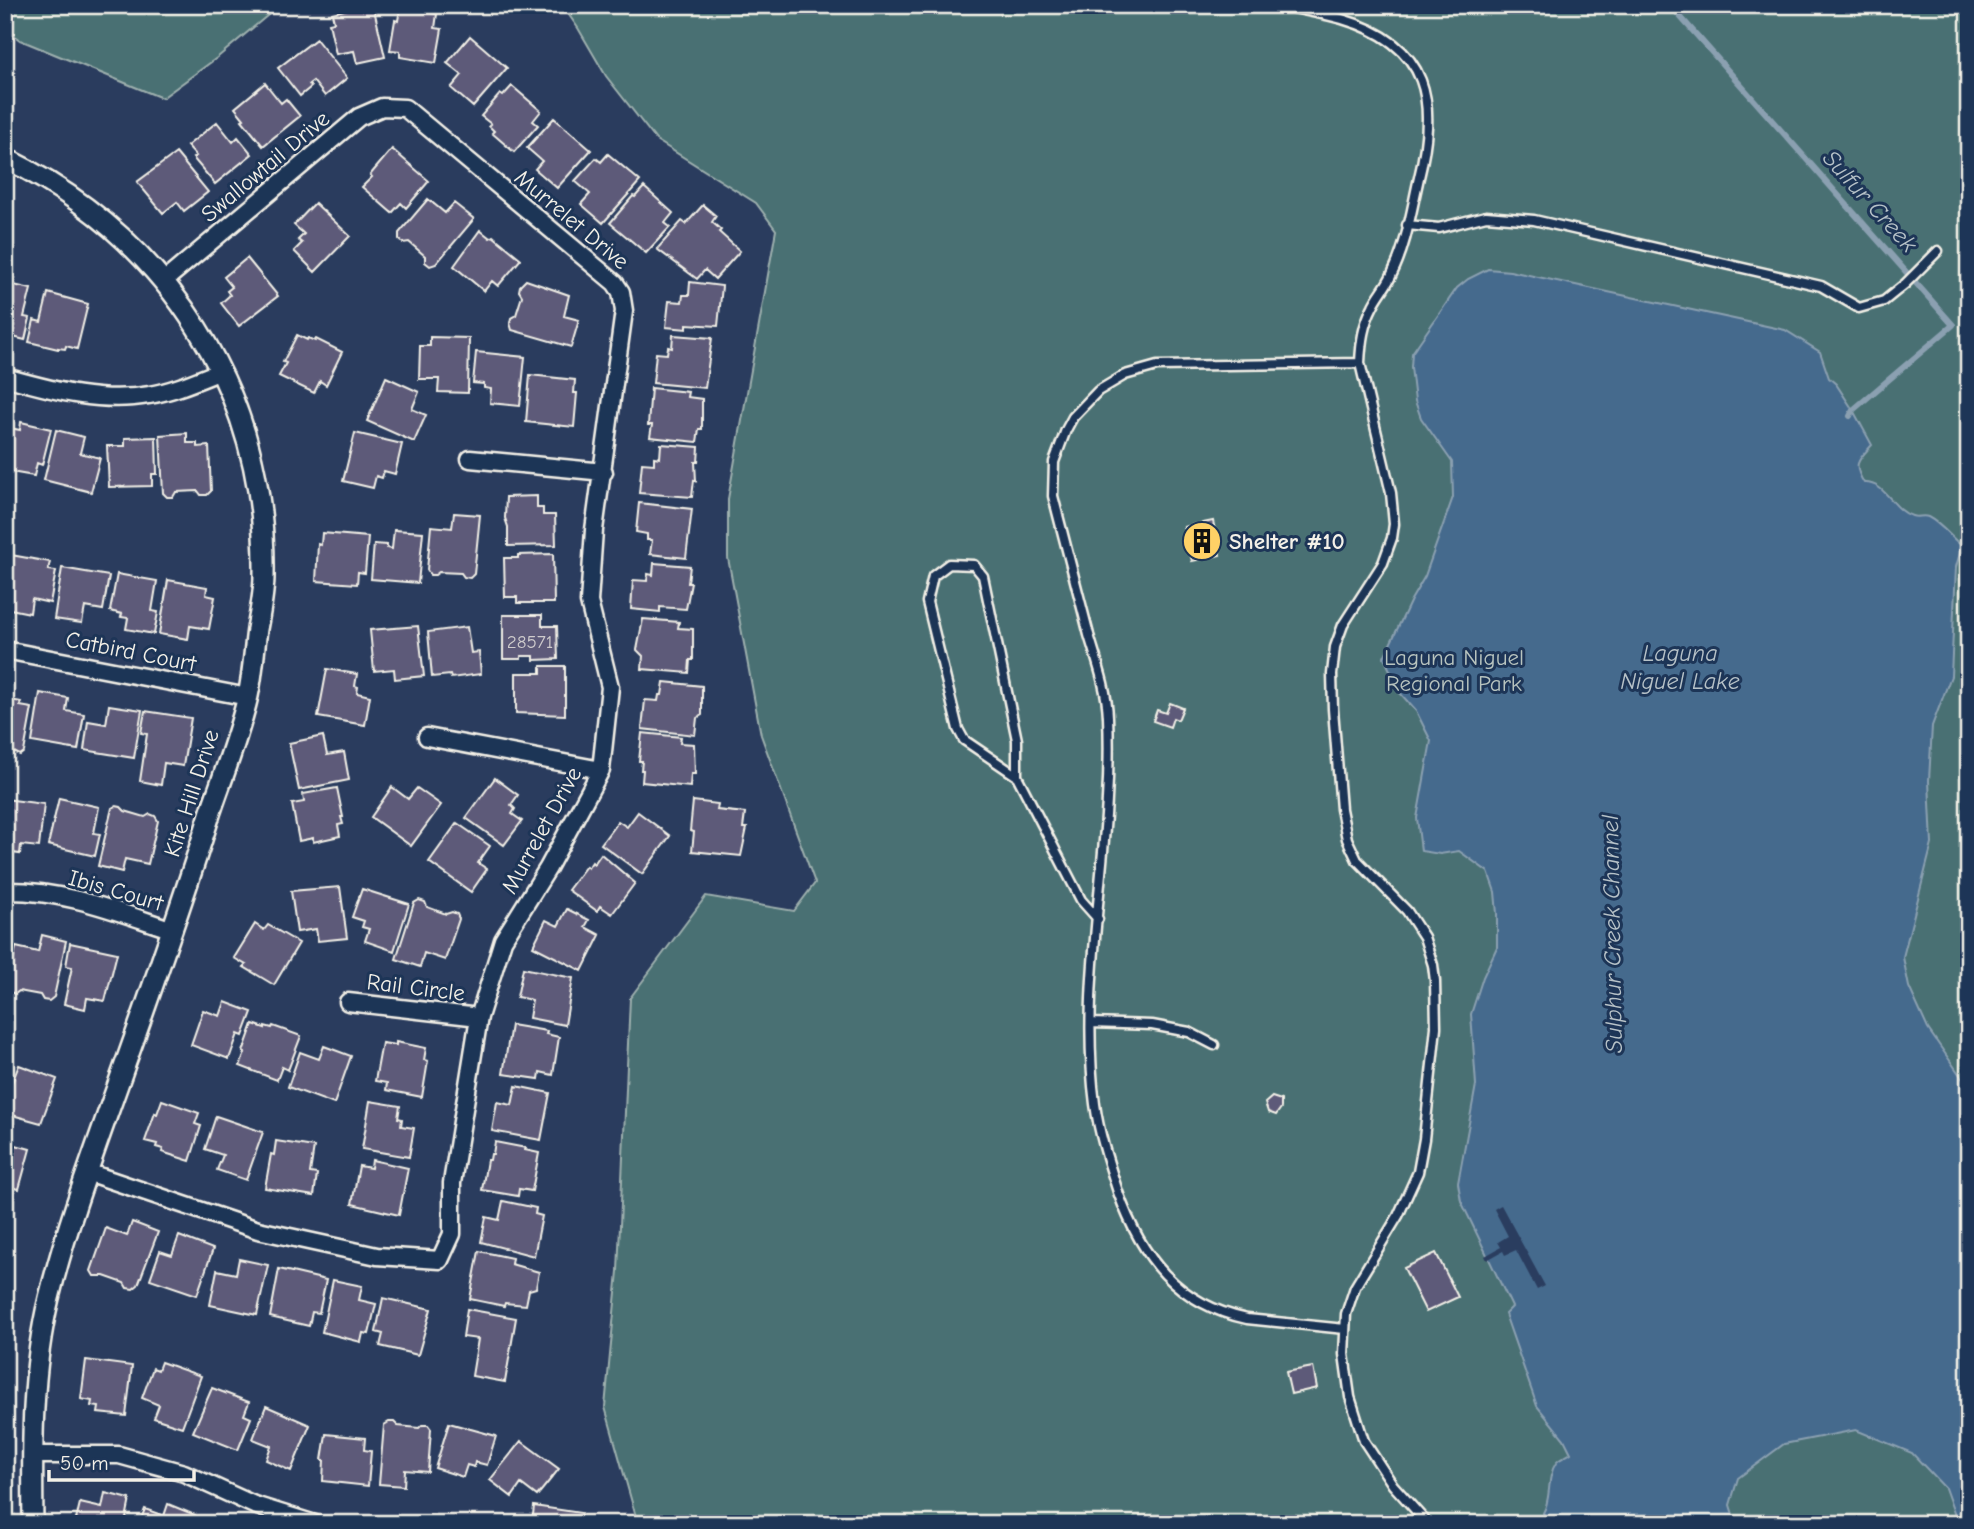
<svg xmlns="http://www.w3.org/2000/svg" width="1974" height="1529" viewBox="0 0 1974 1529" font-family="'Comic Neue',sans-serif">
  <style>
    .green { fill: #486f73; stroke: #9eb0ae; stroke-width: 2 }
    .water { fill: #456a8d; stroke: #8ba0b1; stroke-width: 2 }
    .pier { fill: #2a3c5e }
    .lines { fill: none; stroke-linecap: round; stroke-linejoin: round }
    .stream { stroke: #8ba0b1; stroke-width: 6 }
    .building { fill: #5d5a79; stroke: #f4f1e8; stroke-width: 2 }
    .service-casing { stroke: #f4f1e8; stroke-width: 13 }
    .minor-casing { stroke: #f4f1e8; stroke-width: 21 }
    .tertiary-casing { stroke: #f4f1e8; stroke-width: 24 }
    .service { stroke: #1d3557; stroke-width: 8 }
    .minor { stroke: #1d3557; stroke-width: 16 }
    .tertiary { stroke: #1d3557; stroke-width: 19 }
    .labels { text-anchor: middle; stroke-width: 6; stroke-linejoin: round; paint-order: stroke }
    .number-label { font-size: 19px; fill: #cecbcc }
    .street-label { font-size: 23px; fill: #f4f1e8; stroke: #1d3557 }
    .poi-label { font-size: 23px; font-weight: bold; fill: #f4f1e8; stroke: #1d3557; text-anchor: start }
    .park-label { font-size: 23px; fill: #b8c4bf; stroke: #1d3557 }
    .water-label { font-size: 24px; font-style: italic; fill: #b7c2c8; stroke: #1d3557 }
  </style>
  <rect width="100%" height="100%" fill="#2a3c5e"/>
  <filter id="ink" filterUnits="userSpaceOnUse"><feTurbulence type="fractalNoise" baseFrequency=".0143" numOctaves="2"/><feDisplacementMap in="SourceGraphic" scale="14" xChannelSelector="R" yChannelSelector="G"/><feConvolveMatrix kernelMatrix="1 2 1 2 8 2 1 2 1" color-interpolation-filters="sRGB"/></filter>
  <g filter="url(#ink)">
    <!-- green -->
    <path class="green" d="M5 5H280L218 57 162 98 20 40 5 29Z
      M562 5H1969V1524H638L605 1407 618 1271 630 998 706 896 794 911 815 883 761 735 728 558V499L776 230 756 203 656 140 606 76 578 28Z"/>
    <!-- water -->
    <path class="water" d="M1488 269 1510 271 1785 330 1820 352 1829 378 1836 384 1853 410 1872 445C1858 460 1852 464 1864 483 1886 482 1892 510 1912 516 1917 518 1923 515 1928 517 1940 523 1952 538 1962 546L1956 567 1951 676 1932 726 1929 781 1932 844 1903 957 1909 987 1928 1029 1969 1088V1524H1958L1945 1488 1912 1453 1856 1430 1784 1444 1738 1478 1730 1505 1736 1524H1550L1543 1513C1552 1498 1546 1478 1556 1463 1559 1459 1567 1456 1571 1453L1564 1439 1537 1406 1505 1314 1512 1307 1461 1201 1458 1183 1476 1085 1471 1014 1483 977 1497 947V914L1495 892 1488 872 1459 851 1440 854 1421 851 1417 818 1431 741 1416 711 1400 693 1384 657 1411 600 1425 576 1453 497 1452 462 1421 418 1415 401 1411 367 1412 353 1457 288 1468 279Z"/>
    <!-- pier -->
    <path class="pier" d="M1501 1205 1545 1286 1537 1290 1516 1250 1505 1255 1503 1251 1487 1260 1485 1256 1501 1247 1498 1242 1508 1236 1494 1209Z"/>
    <g class="lines">
      <!-- stream -->
      <path class="stream" d="M1670 5 1953 325 1853 410 1850 416"/>
    </g>
    <!-- building -->
    <path class="building" d="M365 5H373L385 57 357 63 354 51 336 54 329 23 334 22 332 13Z
      M400 8 437 14 435 28 442 29 436 63 400 57V51L390 50 395 20 398 21Z
      M470 36 507 68 473 107 451 88 462 75 447 63Z
      M316 39 347 78 325 96 313 81 309 84 311 87 300 96 278 68Z
      M265 83 281 103 286 99 300 116 263 146 242 120 244 119 235 108Z
      M512 86 541 111 533 121 538 125 514 152 492 133 494 131 489 126 491 124 481 116 500 94 503 96Z
      M554 118 591 150 557 188 535 169 542 161 527 148Z
      M217 122 233 142 238 137 252 154 215 184 193 158 196 156 187 146Z
      M392 149 429 181 406 208 401 203 392 213 362 187 372 177 370 175Z
      M176 153 208 192 184 211 177 202 163 213 137 182Z
      M608 154 640 181 603 223 581 204 590 194 575 181 596 158 601 162Z
      M644 187 673 213 665 223 670 227 646 253 610 223 633 196 635 197Z
      M428 199 445 213 454 203 474 219 436 264 430 266 425 262V256L409 242 403 243 399 239V233Z
      M315 203 350 236 315 272 294 251 302 243 298 240 304 234 294 225Z
      M703 205 716 216 712 222 721 230 719 232 740 251 715 279 705 270 697 279 657 249 682 221 686 224Z
      M480 230 490 238 493 236 521 259 498 286 492 281 484 291 454 266Z
      M247 258 278 296 239 326 221 303 230 295 227 291 232 287 224 277Z
      M526 280 569 295 564 316 579 320 571 347 512 330 510 323 511 318 516 315 522 296 519 291 520 286Z
      M690 282 722 286 718 326 687 324V329L666 327 669 301 682 302 683 295H689Z
      M5 283 31 289 24 317 30 318 25 340 5 335Z
      M48 293 88 304 77 349 66 346 65 349 58 348V349L29 342 34 320 41 322Z
      M297 335 307 340 308 338 315 341 316 339 342 352 326 385 320 381 314 393 279 376 286 363 283 362Z
      M673 335 712 338 705 388 653 383 656 353 667 354 668 347 672 348Z
      M430 337 469 338 468 393 438 392 439 379H419L420 346H430Z
      M476 352 525 357 520 406 490 403 491 389 484 388V384L473 383Z
      M530 375 575 380 574 393H577L574 427 526 422Z
      M386 377 419 392 412 409 426 415 414 442 367 421Z
      M651 388 688 392 687 397 702 399V429H699L697 442 650 437 652 425H648Z
      M21 422 51 429 42 465 37 463 34 476 5 471V427L20 430Z
      M56 430 84 437 80 453 100 458 91 492 44 480Z
      M187 433V443H197V447L209 446 211 491 207 495H201L198 491 176 492 173 497H167L163 493 160 435Z
      M355 433 402 444 395 474 384 471 382 478 376 476 373 488 343 481Z
      M156 437 157 474H152V486L109 487 107 446H125V438Z
      M661 444 699 447 698 462H695L696 481 694 480 692 497 639 493 642 463 654 464V457L660 458Z
      M537 496V508H543V515H555L556 545 508 546V527L505 518 506 497Z
      M639 503 692 509 686 558 650 554 652 540H647V534L636 532Z
      M454 513 480 515 474 574 470 578 464 577 461 573 439 572 435 575H430L427 570 431 526 452 528Z
      M1213 521 1220 555 1192 561 1184 527Z
      M394 530 423 532 418 583 371 579 374 544 387 545V548L392 549Z
      M322 533 368 537 365 573 358 572 357 584 316 581 318 544 321 545Z
      M553 554 554 603H517V597H505L504 558H518V555Z
      M11 555 50 562 48 570 56 571 50 603 32 599 30 613 5 608V586Z
      M654 563 690 566 688 583H691L686 609 660 607V612L631 609 633 580 647 581 648 574 653 575Z
      M62 568 109 576 103 610 85 607 82 623 54 619Z
      M117 574 157 581 152 611 158 612 154 634 126 629 128 618 121 617 122 614 110 611Z
      M168 580 207 587 206 595 215 597 209 629 190 626 188 639 159 634Z
      M503 615H542V626H557L558 659 534 660V656H521V659H503Z
      M643 619 679 622 678 628 693 629V660H690L689 673 642 669 643 656 637 650Z
      M418 626 424 676 395 679 394 669 374 671 370 630Z
      M467 627 471 653 479 652 481 674 451 678 450 675 432 677 428 632Z
      M541 666H565V715L516 713V673H541Z
      M327 669 357 674 355 686 358 687 357 693 370 696 365 725 318 717Z
      M664 682 702 686V715L697 718 695 735 642 729 645 700 658 701 659 695H662Z
      M5 688 12 690 11 700 21 702 20 706 32 708 24 752 20 755 5 748Z
      M40 693 68 698 66 711 84 714 78 750 32 742Z
      M1170 703 1183 708 1178 720 1173 718 1170 727 1153 721 1157 710 1166 713Z
      M109 705 142 710 134 758 84 750 88 721 106 724Z
      M145 711 191 718 183 766 164 763 161 785 140 781 147 734 141 733Z
      M642 733 681 737 680 743 694 744 695 774H691L690 787 642 782 643 770H641L642 761H639Z
      M323 736 327 755 344 752 349 780 299 790 289 743Z
      M495 778 518 795 511 805 515 809 512 814 522 821 504 845 466 818Z
      M392 787 408 799 417 788 441 805 411 846 371 817Z
      M337 788 343 817H341L343 824 338 825 340 836 313 842V838L299 841 292 804 304 802 303 794Z
      M59 798 99 807 94 833 100 834 95 856 48 845Z
      M5 799 44 804 39 847 21 845 20 854 5 852Z
      M693 801 718 804 717 810 745 813 743 828H747L741 856 692 851 694 832 690 831Z
      M116 806 121 807 125 811 145 817 150 814 155 816 158 821 148 864 125 859 122 872 98 866 112 808Z
      M638 812 670 836 642 874 601 844 618 821 627 827Z
      M457 823 490 846 478 863 487 869 471 892 429 862Z
      M601 854 635 883 612 914 600 906 597 911 568 890 586 866 588 868 592 862 594 864Z
      M340 887 347 938 318 941 316 929 297 932 291 891Z
      M362 889 409 904 394 951 365 941 369 929 362 927 364 921 352 917Z
      M419 900 425 902 427 907 446 914 452 912 457 914 459 919 445 960 424 953 420 967 396 959 414 903Z
      M567 909 589 920 585 927 600 935 582 971 533 946 546 920 558 926Z
      M255 924 264 930 268 925 299 943 274 985 244 967 246 965 234 958Z
      M42 935 66 941 54 997 49 1001 43 1000 40 995 19 991 15 994 10 992 7 988 16 947 38 952Z
      M70 943 117 953 105 1001 87 998 85 1009 64 1004 72 967 66 966Z
      M523 968 573 978 565 1025 529 1018 532 1000 517 997Z
      M225 1002 252 1012 243 1036 238 1034 229 1059 191 1045 203 1010 220 1016Z
      M253 1024 265 1028V1026L272 1028 273 1026 301 1036 288 1070 282 1067 277 1080 240 1066 245 1053 243 1052Z
      M511 1025 547 1031 546 1034 559 1037 553 1075 540 1072 539 1079 503 1074Z
      M396 1042 426 1048 424 1060 428 1061 422 1097 386 1090 387 1083 375 1081 382 1043 396 1045Z
      M324 1046 351 1056 334 1104 288 1087 300 1052 319 1059Z
      M19 1065 57 1079 41 1123 5 1113V1089L9 1090Z
      M516 1086 550 1093 541 1140 492 1131 497 1102 512 1105Z
      M1272 1097 1281 1100V1108L1276 1115 1268 1112 1265 1103Z
      M162 1100 199 1113 195 1124 201 1126 190 1161 162 1152 163 1149 156 1147 157 1144 145 1141 155 1113 157 1114Z
      M370 1101 400 1106 398 1118 402 1119 401 1126 414 1128 409 1157 362 1149Z
      M216 1116 263 1132 246 1180 217 1170 223 1155 205 1149Z
      M276 1141 314 1147 310 1173 317 1174 314 1196 265 1188 271 1154 274 1155Z
      M5 1142 30 1149 19 1189 5 1186Z
      M495 1142 526 1148 525 1150 539 1153 532 1191 519 1189 518 1196 482 1190 487 1160H490L491 1154H493Z
      M372 1160 408 1168 399 1215 352 1204 359 1166 371 1168Z
      M503 1201 536 1208 535 1214 542 1216 534 1256 481 1242 486 1217 499 1220Z
      M132 1222 158 1232 138 1285 133 1289 127 1288 124 1283 104 1276H94L91 1271 106 1228 127 1236Z
      M179 1236 213 1249 197 1295 150 1279 160 1251 172 1255Z
      M479 1251 512 1258 511 1264 539 1272 536 1288 529 1290 526 1305 505 1303 504 1306 470 1299Z
      M1436 1253 1458 1297 1426 1312 1404 1268Z
      M239 1259 268 1265 257 1315 210 1305 217 1270 236 1274Z
      M279 1269 326 1280 319 1313 312 1312 309 1326 270 1317Z
      M333 1280 362 1286 359 1300 376 1304 369 1334 363 1333 361 1342 322 1332Z
      M383 1298 431 1309 418 1355 380 1346 383 1334 376 1332Z
      M467 1309 516 1318 505 1382 472 1376 478 1339 463 1337Z
      M86 1360 132 1366 126 1416 98 1413 99 1407 91 1406 92 1401 81 1399Z
      M161 1362 201 1376 182 1427 154 1418 159 1405 142 1398 153 1368 158 1370Z
      M1313 1367 1317 1388 1291 1394 1286 1372Z
      M212 1388 249 1402 244 1415 251 1418 238 1450 193 1432Z
      M266 1406 310 1425 291 1471 266 1460 271 1446 253 1439Z
      M389 1422H394L398 1426 419 1428 422 1425H428L431 1429 428 1472 405 1470 404 1486 379 1484 384 1425Z
      M449 1423 496 1436 487 1465 475 1462 474 1467 467 1465 463 1477 435 1468Z
      M326 1434 365 1438 364 1450 371 1451 368 1486 323 1481 324 1460H322Z
      M521 1441 559 1469 537 1496 521 1484 512 1497 490 1480Z
      M105 1493 130 1499 125 1524H75L80 1503 102 1508Z
      M168 1504 195 1515 192 1524H139L145 1509 164 1516Z
      M534 1506 581 1513 580 1524H532Z"/>
    <g class="lines">
      <!-- service casing -->
      <g class="service-casing">
        <path id="service" d="M1280 5C1300 10 1322 13 1342 19 1431 45 1438 102 1418 182 1411 213 1406 246 1392 274 1387 286 1378 295 1373 306 1363 325 1361 342 1360 363L1391 493 1394 524 1392 538 1383 563 1343 625 1335 647 1332 674 1333 709 1341 809 1347 839 1357 860 1407 911 1424 937 1433 965 1435 981 1436 1027 1424 1139 1418 1172 1398 1216 1355 1287 1346 1314 1344 1354 1350 1397 1364 1441 1393 1485 1428 1524
          M1407 225 1439 228 1486 216 1534 220 1821 286 1859 308 1884 301 1905 284 1938 251
          M1017 776 964 740 958 729 927 602 933 576 949 564 974 565 983 576 1017 740V776L1081 900 1098 919
          M1091 1023 1152 1025 1189 1032 1214 1045
          M1345 1329 1247 1319C1177 1304 1141 1257 1118 1192 1109 1164 1099 1134 1095 1104 1078 976 1114 846 1108 717 1107 689 1097 662 1089 635 1077 588 1065 542 1053 496L1054 462 1066 430 1073 417 1098 391 1125 375 1157 366 1360 363"/>
      </g>
      <!-- minor casing -->
      <g class="minor-casing">
        <path id="minor" d="M5 377C52 390 100 404 149 395 174 391 198 380 221 371
          M470 459 604 472
          M5 650 248 697
          M427 737 601 770
          M5 891C64 890 118 912 173 930
          M348 1002 479 1017
          M87 1172 258 1230 377 1256 440 1260 452 1234V1183L479 1017 503 940 548 868 601 770 610 687 589 602 594 530 624 311 621 292 615 283 405 108 382 107 359 117 164 281
          M32 1455H119L184 1473 254 1505 315 1524"/>
      </g>
      <!-- tertiary casing -->
      <g class="tertiary-casing">
        <path id="tertiary" d="M5 158C169 239 267 392 264 576 264 594 260 612 257 629 254 651 253 674 248 696 239 735 224 773 211 811 182 905 149 997 116 1090 92 1158 66 1228 49 1298 31 1371 32 1449 33 1524"/>
      </g>
      <!-- service -->
      <use href="#service" class="service"/>
      <!-- minor -->
      <use href="#minor" class="minor"/>
      <!-- tertiary -->
      <use href="#tertiary" class="tertiary"/>
    </g>
  </g>
  <!-- icons -->
  <defs>
    <g id="building-disc" transform="scale(2.0125)"><circle r="9.5" fill="#ffd166" stroke="#1d3557"/><path d="M-4-6H4V6H1V3H-1V6H-4ZM-2.5-4.3h1.7v1.8h-1.7ZM.8-4.3h1.7v1.8H.8ZM-2.5-1h1.7V.8h-1.7ZM.8-1h1.7V.8H.8Z" fill="#111"/></g>
  </defs>
  <g fill-rule="evenodd">
    <use href="#building-disc" x="1202" y="541"/>
  </g>
  <g class="labels">
    <!-- number labels -->
    <g class="number-label">
      <text x="530" y="648">28571</text>
    </g>
    <!-- street labels -->
    <g class="street-label">
      <text transform="translate(265 166) rotate(-40)" y="8">Swallowtail Drive</text>
      <text transform="translate(572 219) rotate(40)" y="8">Murrelet Drive</text>
      <text transform="translate(131 651) rotate(11)" y="8">Catbird Court</text>
      <text transform="translate(191 793) rotate(-72)" y="8">Kite Hill Drive</text>
      <text transform="translate(541 830) rotate(-61)" y="8">Murrelet Drive</text>
      <text transform="translate(116 890) rotate(16)" y="8">Ibis Court</text>
      <text transform="translate(416 987) rotate(7)" y="8">Rail Circle</text>
    </g>
    <!-- poi labels -->
    <g class="poi-label">
      <text x="1229" y="549">Shelter #10</text>
    </g>
    <!-- park labels -->
    <g class="park-label">
      <text x="1454" y="665">Laguna Niguel<tspan x="1454" dy="26">Regional Park</tspan></text>
    </g>
    <!-- water labels -->
    <g class="water-label">
      <text transform="translate(1870 201) rotate(48)" y="8">Sulfur Creek</text>
      <text x="1680" y="661">Laguna<tspan x="1680" dy="28">Niguel Lake</tspan></text>
      <text transform="translate(1612 934) rotate(-91)" y="8">Sulphur Creek Channel</text>
    </g>
  </g>
  <!-- margin -->
  <rect width="1974" height="1529" fill="none" stroke="#1d3557" stroke-width="28"/>
  <rect x="14" y="14" width="1946" height="1501" fill="none" stroke="#f4f1e8" stroke-width="2.5" filter="url(#ink)"/>
  <!-- scale -->
  <path d="M49 1470v10h145v-10" fill="none" stroke="#f4f1e8" stroke-width="3.5"/>
  <text x="60" y="1470" font-size="21" fill="#f4f1e8" stroke="#1d3557" stroke-width="5" paint-order="stroke">50 m</text>
</svg>
